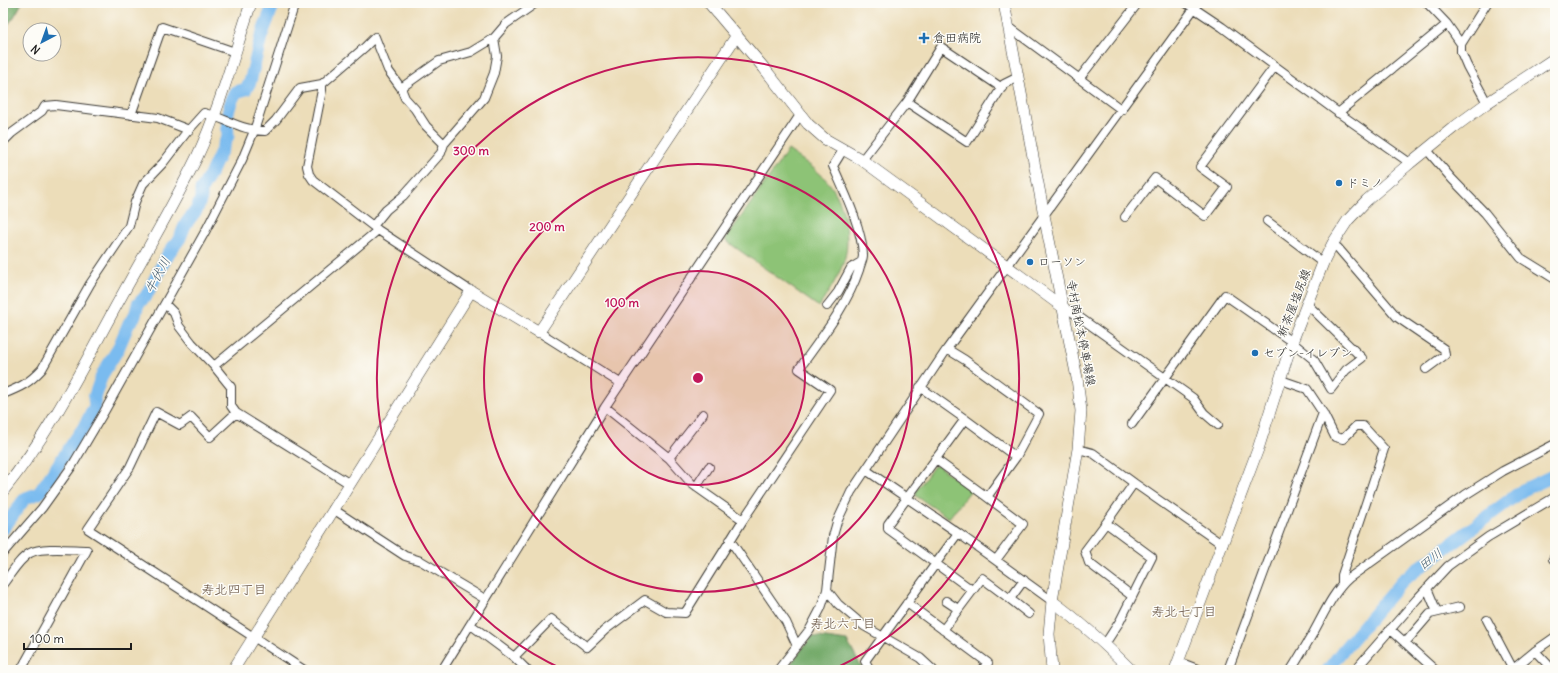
<svg xmlns="http://www.w3.org/2000/svg" width="1558" height="673" viewBox="0 0 1558 673" font-family="Delius,'Klee One',sans-serif">
  <style>
    .green { fill: #8dc376; stroke: #547049 }
    .forest { fill: #72a967; stroke: #476242 }
    .lines { fill: none; stroke-linecap: round; stroke-linejoin: round }
    .river { stroke: #7abbef; stroke-width: 13 }
    .street-casing { stroke: #3b3934; stroke-width: 10 }
    .secondary-casing { stroke: #3b3934; stroke-width: 12 }
    .street { stroke: #fff; stroke-width: 8 }
    .secondary { stroke: #fff; stroke-width: 11 }
    .ring { fill: none; stroke: #c2185b; stroke-width: 2 }
    .poi-dot { fill: #1f6fb2; stroke: #fdfcf7; stroke-width: 1.5 }
    .labels { text-anchor: middle; stroke-width: 3; stroke-linejoin: round; paint-order: stroke }
    .poi-label { font-size: 12px; fill: #1c1c1c; stroke: #fdfcf7; text-anchor: start }
    .street-label { font-size: 12px; fill: #1c1c1c; stroke: #fdfcf7 }
    .water-label { font-size: 13px; font-style: italic; fill: #425c70; stroke: #fdfcf7 }
    .neighbourhood-label { font-size: 13px; fill: #614c3b; stroke: #fdfcf7 }
    .centre { fill: #c2185b; stroke: #fdfcf7; stroke-width: 2 }
    .ring-label { font-size: 12px; text-anchor: middle; font-weight: bold; fill: #c2185b; stroke: #fdfcf7; stroke-width: 3; stroke-linejoin: round; paint-order: stroke }
  </style>
  <rect width="100%" height="100%" fill="#fdfcf7"/>
  <filter id="ink" filterUnits="userSpaceOnUse"><feTurbulence type="fractalNoise" baseFrequency=".025" numOctaves="2"/><feDisplacementMap in="SourceGraphic" scale="8" xChannelSelector="R" yChannelSelector="G"/><feConvolveMatrix kernelMatrix="1 2 1 2 8 2 1 2 1" color-interpolation-filters="sRGB"/></filter>
  <filter id="wash" filterUnits="userSpaceOnUse"><feTurbulence type="fractalNoise" baseFrequency=".012" numOctaves="4" result="noise"/><feDisplacementMap in="SourceGraphic" scale="16" xChannelSelector="R" yChannelSelector="G"/><feGaussianBlur stdDeviation="0.9" result="paint"/><feColorMatrix in="noise" values="0 0 0 0 0 0 0 0 0 0 0 0 0 0 0 0 0 1.4 0 .05"/><feComposite in="paint" operator="in"/></filter>
  <g filter="url(#wash)">
    <rect width="100%" height="100%" fill="#ecddb9"/>
    <!-- green -->
    <path class="green" d="M788 150C802 160 817 169 828 182 845 202 852 240 843 264 837 279 828 293 819 307L725 240Z
      M934 466H938L971 490 949 518 916 496V491Z"/>
    <!-- forest -->
    <path class="forest" d="M3 3H22L14 17 3 31Z
      M812 636 847 641 863 670H786Z"/>
    <g class="lines">
      <!-- river -->
      <path class="river" d="M3 529 23 501 26 498 39 493 84 427 95 406 94 398 102 375 118 349 129 323 135 316 138 304 146 296 168 254 180 238 185 225 197 209 201 198V190L211 173 228 136 227 116 231 102 236 92 246 89 250 82 261 37 274 3
        M1328 670 1344 649 1403 580 1523 490 1555 475"/>
    </g>
  </g>
  <g filter="url(#ink)">
    <g class="lines">
      <!-- street casing -->
      <g class="street-casing">
        <path id="street" d="M1186 3 1222 27 1336 111 1410 163
          M1427 3 1447 24 1461 44V52L1467 66 1487 103
          M1009 27 1122 110
          M1461 44 1487 3
          M1079 79 1138 3
          M322 84V90L307 166 309 174 313 180 378 230 471 291
          M401 88 439 61 471 52 494 38
          M907 102 967 142 1004 84 1018 77
          M1338 113 1447 24
          M131 115 162 27 235 52
          M3 142 12 133 42 111 45 106 56 105 158 118 189 130
          M1427 150 1452 179 1485 213 1521 258 1555 279
          M862 160 907 102 941 47 1002 88
          M1125 217 1155 178 1205 216 1227 187 1200 167 1275 66
          M1267 221 1323 263
          M373 226 386 210 403 196 441 153 444 144 484 98 494 73 497 56 494 38 506 24 536 3
          M1332 244 1338 248 1397 317 1444 349 1445 355 1426 369
          M165 304 174 313 179 326 192 343 214 366 231 387V406L236 413 350 484
          M827 306 838 292 851 268 861 262
          M1064 308 1072 312 1193 398 1204 413 1218 425
          M539 332 620 383
          M947 349 965 360 1039 414 1016 457 987 497 1023 524 996 560
          M214 366 378 230
          M1281 380 1307 389 1323 413 1335 437 1343 439 1356 426H1363L1384 449 1342 575V584
          M920 387 965 419
          M3 394C21 387 29 383 42 369L90 284 129 226 135 202 143 184 163 163 186 133 204 113C224 118 244 131 265 131L276 120 300 88 322 84 365 47 375 37 388 70 401 88 405 98 415 109 426 126 444 144
          M605 407 669 458 692 484 743 520
          M236 413 210 437 191 417 180 425 156 412 130 467 88 529 304 670
          M1132 424 1225 295 1292 342 1314 360 1331 389 1346 370 1362 358 1307 304
          M1078 449 1093 453 1134 483 1223 545
          M669 458 703 414
          M935 459 987 497
          M866 470 958 533 1052 601
          M696 487 709 467
          M333 509 405 556 421 561 485 599
          M1106 523 1085 551 1089 563 1132 596
          M730 540 786 622 797 646
          M3 553 42 508 72 466 104 412 206 230 242 160 254 131 295 3
          M1553 559 1555 558
          M3 584C11 574 19 559 30 553 42 546 73 550 87 550L21 670
          M1427 588 1437 612
          M827 590 838 604 864 626 920 658 933 670
          M972 590 888 529V524L965 419 1016 457
          M1010 599 1029 614
          M946 601 958 609
          M907 603 988 663 982 670
          M1487 620 1513 669
          M471 625 514 657 527 670
          M1390 629 1435 670
          M943 630 982 578 1010 599 1024 580
          M1405 643 1430 614 1460 607
          M1105 644 1120 621 1152 557 1106 523 1134 483
          M1535 651 1553 670
          M514 657 551 619 587 647 605 630 645 600 666 612 685 613 743 520 830 390 799 369C821 338 847 306 859 270 860 265 863 260 863 255 862 228 844 191 833 166L843 150
          M1179 662 1200 670
          M442 670 605 407 800 115
          M778 670 810 629 821 608 827 590 833 536 837 522 851 492 947 349 1198 3
          M870 670 865 661 958 533
          M1228 670 1323 413
          M1291 670C1298 659 1305 647 1312 635 1323 616 1332 593 1349 578L1465 495 1503 471 1555 444
          M1355 670 1417 599 1448 566 1488 537 1555 497
          M1512 670 1535 651 1555 637"/>
      </g>
      <!-- secondary casing -->
      <g class="secondary-casing">
        <path id="secondary" d="M709 3 764 68 808 124 825 139 862 160 1064 308
          M1004 3 1044 215 1077 378 1081 411 1078 449 1052 601 1049 634 1052 670
          M3 491C46 438 77 378 109 319 138 265 170 212 197 157 220 108 234 54 251 3
          M1052 601C1081 622 1106 645 1131 670
          M233 670 471 291 539 332 737 35
          M1175 670 1258 449 1292 342 1323 263 1333 243 1348 220 1367 200 1410 163 1453 128 1487 103 1555 58"/>
      </g>
      <!-- street -->
      <use href="#street" class="street"/>
      <!-- secondary -->
      <use href="#secondary" class="secondary"/>
    </g>
  </g>
  <!-- distance rings -->
  <circle cx="698" cy="378" r="107" fill="#c2185b" fill-opacity=".12"/>
  <g class="ring">
    <circle cx="698" cy="378" r="107"/>
    <circle cx="698" cy="378" r="214"/>
    <path d="M562 669A321 321 0 1 1 834 669"/>
  </g>
  <!-- markers -->
  <g class="poi-dot">
    <path d="M922 32h4v4h4v4h-4v4h-4v-4h-4v-4h4z"/>
    <circle cx="1339" cy="183" r="4"/>
    <circle cx="1030" cy="262" r="4"/>
    <circle cx="1255" cy="353" r="4"/>
  </g>
  <g class="labels">
    <!-- poi labels -->
    <g class="poi-label">
      <text x="933" y="42">倉田病院</text>
      <text x="1347" y="187">ドミノ</text>
      <text x="1038" y="266">ローソン</text>
      <text x="1263" y="357">セブン-イレブン</text>
    </g>
    <!-- street labels -->
    <g class="street-label">
      <text transform="translate(1294 303) rotate(-69)" y="4">新茶屋塩尻線</text>
      <text transform="translate(1081 333) rotate(79)" y="4">寺村南松本停車場線</text>
    </g>
    <!-- water labels -->
    <g class="water-label">
      <text transform="translate(157 275) rotate(-62)" y="5">牛伏川</text>
      <text transform="translate(1430 559) rotate(-37)" y="5">田川</text>
    </g>
    <!-- neighbourhood labels -->
    <g class="neighbourhood-label">
      <text x="234" y="594">寿北四丁目</text>
      <text x="1184" y="616">寿北七丁目</text>
      <text x="843" y="628">寿北六丁目</text>
    </g>
  </g>
  <circle cx="698" cy="378" r="6" class="centre"/>
  <g class="ring-label">
    <text x="471" y="155">300 m</text>
    <text x="547" y="231">200 m</text>
    <text x="622" y="307">100 m</text>
  </g>
  <!-- margin -->
  <rect width="1558" height="673" fill="none" stroke="#fdfcf7" stroke-width="16"/>
  <!-- north arrow -->
  <g transform="translate(42 42) rotate(221)"><circle r="19" fill="#fdfcf7" stroke="#a3a29f"/>
  <path d="M0-3L7 15L0 10L-7 15Z" fill="#1f6fb2"/>
  <text y="-6" font-size="11" font-weight="bold" text-anchor="middle" fill="#1c1c1c">N</text>
  </g>
  <!-- scale -->
  <path d="M24 643v6h107v-6" fill="none" stroke="#1c1c1c" stroke-width="2"/>
  <text x="30" y="643" font-size="12" fill="#1c1c1c" stroke="#fdfcf7" stroke-width="3" paint-order="stroke">100 m</text>
</svg>
